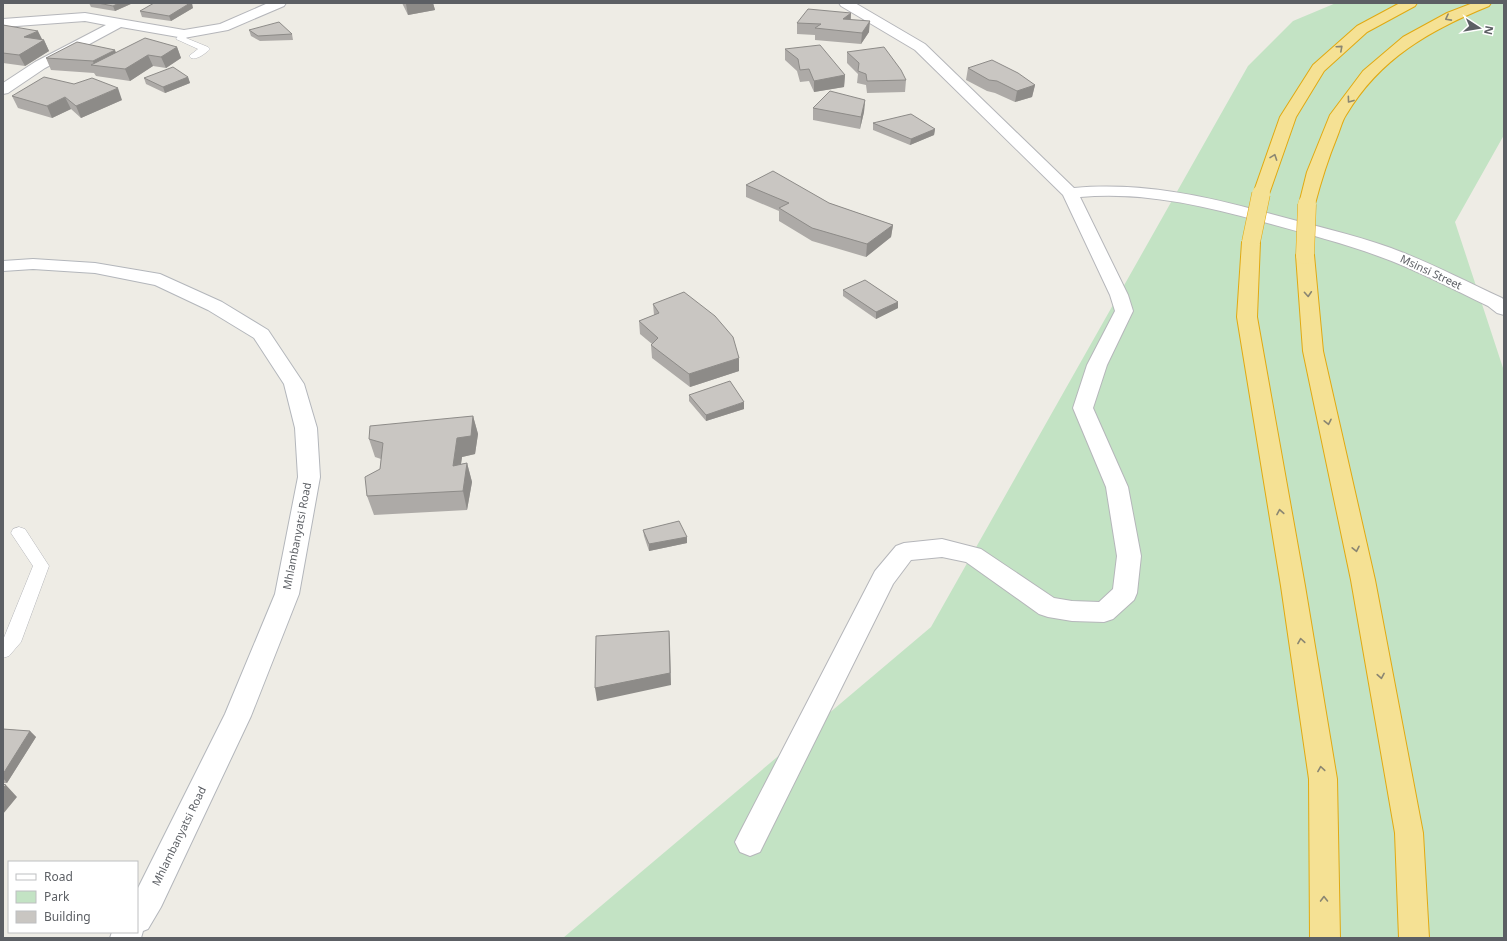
<svg xmlns="http://www.w3.org/2000/svg" width="1507" height="941" viewBox="0 0 1507 941" font-family="'Noto Sans',sans-serif">
  <style>
    .green { fill: #c3e3c4 }
    .lines { fill: none; stroke-linecap: round; stroke-linejoin: round }
    .service-casing { stroke: #b5b6ba; stroke-width: 1 }
    .minor-casing { stroke: #b5b6ba; stroke-width: 2 }
    .secondary-casing { stroke: #b3b6bb; stroke-width: 2 }
    .motorway-casing { stroke: #e1a911; stroke-width: 2 }
    .service { fill: #fff; fill-rule: evenodd }
    .minor { fill: #fff; fill-rule: evenodd }
    .secondary { fill: #fff; fill-rule: evenodd }
    .motorway { fill: #f5e194; fill-rule: evenodd }
    .motorway-bridge-casing { stroke: #e1a911; stroke-width: 19; stroke-linecap: butt }
    .motorway-bridge { stroke: #f5e194; stroke-width: 18 }
    .wall { fill: #adaaa7 }
    .shaded-wall { fill: #8d8b88 }
    .building { fill: #c9c6c2; stroke: #8d8b88 }
    .oneway { stroke: #8a8672 }
    .labels { text-anchor: middle; stroke-width: 4; stroke-linejoin: round; paint-order: stroke }
    .street-label { font-size: 11px; fill: #5c5f64; stroke: #fff }
  </style>
  <rect width="100%" height="100%" fill="#eeece5"/>
  <!-- green -->
  <path class="green" d="M1336 3H1504V135L1455 222 1504 371V938H563L931 627 1248 66 1293 21Z"/>
  <g class="lines">
    <!-- service casing -->
    <g class="service-casing">
      <path id="service" d="M184 31 189 34 186 38 208 47 210 49C205 54 197 60 191 58L189 56 198 49 176 39 181 32Z
        M19 527 25 529 49 566 21 642 9 656 3 658V640L33 566 11 533 13 529Z"/>
    </g>
    <!-- minor casing -->
    <g class="minor-casing">
      <path id="minor" d="M268 3H286L284 6 228 30 184 38 121 27 45 68 8 93 3 94V83L35 62 106 25 85 21 3 27V19L85 13 184 30 220 24Z
        M839 3H855L925 44 1074 188C1143 182 1205 196 1271 214 1311 225 1352 234 1391 248 1429 262 1465 281 1502 298L1504 300V315L1497 313 1488 306C1452 289 1416 269 1378 256 1343 243 1307 234 1271 224 1208 207 1146 191 1080 197L1128 295 1133 311 1107 365 1093 408 1128 487 1141 556 1137 593 1134 600 1113 619 1104 622 1072 621 1048 617 1039 614 966 562 942 557 911 560 893 584 760 852 750 856 740 852 735 842 740 832 875 571 896 546 904 543 942 539 981 549 1054 598 1072 601 1099 602 1113 589 1117 556 1106 487 1073 408 1087 365 1115 311 1110 295 1063 195 915 50 841 6Z"/>
    </g>
    <!-- secondary casing -->
    <g class="secondary-casing">
      <path id="secondary" d="M33 259 95 263 160 274 222 302 268 330 304 384 317 428 320 477 299 594 251 716 161 907 148 929 143 931 141 938H110L112 932H137V890L225 714 275 594 298 477 295 428 284 384 254 338 208 310 155 285 95 273 33 269 3 271V261Z"/>
    </g>
    <!-- motorway casing -->
    <g class="motorway-casing">
      <path id="motorway" d="M1400 3H1417L1415 6 1367 32 1324 71 1296 117 1269 194 1267 198 1261 199 1255 198 1253 194 1280 117 1313 65 1357 26Z
        M1473 3H1491L1489 6C1430 30 1380 58 1346 115 1342 121 1340 130 1337 137 1328 159 1321 181 1315 204L1313 208 1307 209 1301 208 1299 204 1307 172 1330 115 1363 71 1403 37 1447 13Z
        M1251 237 1257 238 1260 242 1257 317 1305 586 1337 779 1340 938H1310L1309 779 1281 586 1237 317 1242 242 1245 238Z
        M1305 250 1311 251 1314 255 1323 351 1375 580 1423 833 1429 938H1399L1395 833 1351 580 1303 351 1296 255 1299 251Z"/>
    </g>
    <!-- service -->
    <use href="#service" class="service"/>
    <!-- minor -->
    <use href="#minor" class="minor"/>
    <!-- secondary -->
    <use href="#secondary" class="secondary"/>
    <!-- motorway -->
    <use href="#motorway" class="motorway"/>
    <!-- motorway-bridge casing -->
    <g class="motorway-bridge-casing">
      <path id="motorway-bridge" d="M1251 242 1261 194
        M1305 255 1307 204"/>
    </g>
    <!-- motorway-bridge -->
    <use href="#motorway-bridge" class="motorway-bridge"/>
  </g>
  <!-- wall -->
  <path class="wall" d="M89 3H133L115 11 91 7Z
    M402 3H433L435 10 408 15Z
    M193 8 171 21 142 17 140 11Z
    M851 13V20L869 32 861 44 815 40V35L797 34V23Z
    M3 25 42 39 44 40 49 51 25 66 3 63Z
    M249 30 292 34 293 40 260 41 251 36Z
    M177 47 181 58 166 68 153 66 130 81 96 76 94 73 51 70 46 58Z
    M785 49 845 75 844 87 814 92 809 81 800 82 797 71 785 60Z
    M847 52 906 80 905 92 867 93 866 85 857 83 858 74 847 63Z
    M968 68 1035 85 1032 97 1015 102 995 93 987 91 966 80Z
    M188 77 190 83 165 93 146 84 144 78Z
    M12 96 122 100 81 118 71 109 52 118 18 108Z
    M865 100 864 112 860 129 813 120V108Z
    M873 123 935 129 934 135 910 145 873 130Z
    M746 185 829 203 893 225 891 237 866 257 812 241 779 221V211L746 197Z
    M843 290 898 302V308L876 319 843 296Z
    M653 304 739 371 690 387 652 358 651 345 652 344 640 334 639 321 654 315Z
    M689 395 744 409 706 421 689 401Z
    M473 416 478 434 475 454 462 457 461 464 467 463 472 482 467 510 374 515 367 496 380 469 381 459 375 457 369 439Z
    M643 530 687 537V543L649 551 644 536Z
    M3 729 30 731 36 737 7 783H3Z"/>
  <!-- shaded-wall -->
  <path class="shaded-wall" d="M119 3H133L115 11 113 6Z
    M190 3H192L193 8 171 21 169 16Z
    M410 3H433L435 10 408 15 406 4Z
    M851 13 850 24 843 19Z
    M870 21 869 32 861 44 862 33Z
    M38 31 43 41 44 40 49 51 25 66 19 55 24 37Z
    M177 47 181 58 166 68 161 57Z
    M115 50 120 62 94 65 93 61Z
    M148 55 153 66 130 81 125 69Z
    M845 75 844 87 814 92V81Z
    M188 77 190 83 165 93 163 87Z
    M1035 85 1032 97 1015 102 1017 91Z
    M118 88 122 100 81 118 76 106Z
    M65 97 71 109 52 118 47 106Z
    M865 100 864 112 860 129 861 117Z
    M935 129 934 135 910 145 911 139Z
    M893 225 891 237 866 257 867 244Z
    M898 302V308L876 319V312Z
    M739 358V371L690 387 689 374Z
    M744 402V409L706 421V415Z
    M473 416 478 434 475 454 462 457 458 484 453 466 457 438Z
    M467 463 472 482 467 510 463 491Z
    M687 537V543L649 551V544Z
    M669 631 670 644 671 685 597 701 595 688Z
    M30 731 36 737 7 783 3 778V774Z
    M6 785 17 797 3 814V788Z"/>
  <!-- building -->
  <path class="building" d="M98 3H119L113 6Z
    M154 3H190L169 16 140 11Z
    M808 9 851 13 843 19 870 21 862 33 815 28 821 24 797 23Z
    M279 22 292 34 258 36 249 30Z
    M3 25 38 31 24 37 44 40 19 55 3 53Z
    M145 38 177 47 161 57 148 55 125 69 91 65Z
    M77 42 115 50 93 61 46 58Z
    M820 45 845 75 814 81 809 69 800 70 798 59 785 49Z
    M884 47 901 70 906 80 867 81 866 74 858 71 859 63 847 52Z
    M992 60 1018 73 1035 85 1017 91 997 81 989 80 968 68Z
    M173 67 188 77 163 87 144 78Z
    M44 77 74 84 92 78 118 88 76 106 65 97 47 106 12 96Z
    M830 91 865 100 861 117 813 108Z
    M911 114 935 129 911 139 873 123Z
    M773 171 829 203 893 225 867 244 812 228 779 208 789 203 746 185Z
    M865 280 898 302 876 312 843 290Z
    M684 292 715 316 733 337 739 358 689 374 651 345 658 338 639 321 659 313 653 304Z
    M730 381 744 402 706 415 689 395Z
    M473 416 471 436 457 438 453 466 467 463 463 491 367 496 365 477 380 469 383 443 369 439 370 426Z
    M679 521 687 537 649 544 643 530Z
    M669 631 670 673 595 688 596 636Z
    M3 729 30 731 3 774Z
    M3 784 6 785 3 788Z"/>
  <!-- one-way arrows -->
  <defs><path id="oneway-chevron" d="M-2-3.5L2.5 0L-2 3.5" fill="none" stroke-width="1.6" stroke-linecap="round" stroke-linejoin="round"/></defs>
  <g class="oneway">
    <use href="#oneway-chevron" transform="translate(1448 18) rotate(152)"/>
    <use href="#oneway-chevron" transform="translate(1340 48) rotate(-42)"/>
    <use href="#oneway-chevron" transform="translate(1350 100) rotate(126)"/>
    <use href="#oneway-chevron" transform="translate(1274 157) rotate(-70)"/>
    <use href="#oneway-chevron" transform="translate(1308 294) rotate(86)"/>
    <use href="#oneway-chevron" transform="translate(1328 422) rotate(78)"/>
    <use href="#oneway-chevron" transform="translate(1280 512) rotate(-100)"/>
    <use href="#oneway-chevron" transform="translate(1356 549) rotate(78)"/>
    <use href="#oneway-chevron" transform="translate(1301 641) rotate(-99)"/>
    <use href="#oneway-chevron" transform="translate(1381 676) rotate(80)"/>
    <use href="#oneway-chevron" transform="translate(1321 769) rotate(-99)"/>
    <use href="#oneway-chevron" transform="translate(1324 899) rotate(-91)"/>
  </g>
  <g class="labels">
    <!-- street labels -->
    <g class="street-label">
      <text transform="translate(1431 272) rotate(25)" y="4">Msinsi Street</text>
      <text transform="translate(297 536) rotate(-79)" y="4">Mhlambanyatsi Road</text>
      <text transform="translate(179 836) rotate(-64)" y="4">Mhlambanyatsi Road</text>
    </g>
  </g>
  <!-- border -->
  <rect width="1507" height="941" fill="none" stroke="#5c5f64" stroke-width="8"/>
  <!-- legend -->
  <rect x="8" y="861" width="130" height="72" fill="#ffffff" stroke="#bebfc1"/>
  <rect x="16" y="874" width="20" height="6" fill="#ffffff" stroke="#bebfc1"/>
  <text x="44" y="881" font-size="12" fill="#5c5f64">Road</text>
  <rect x="16" y="891" width="20" height="12" fill="#c3e3c4" stroke="#bebfc1"/>
  <text x="44" y="901" font-size="12" fill="#5c5f64">Park</text>
  <rect x="16" y="911" width="20" height="12" fill="#c9c6c2" stroke="#bebfc1"/>
  <text x="44" y="921" font-size="12" fill="#5c5f64">Building</text>
  <!-- north arrow -->
  <g transform="translate(1479 28) rotate(102)" stroke="#ffffff" stroke-width="3" paint-order="stroke">
  <path d="M0-3L7 15L0 10L-7 15Z" fill="#5c5f64"/>
  <text y="-6" font-size="11" font-weight="bold" text-anchor="middle" fill="#5c5f64">N</text>
  </g>
</svg>
